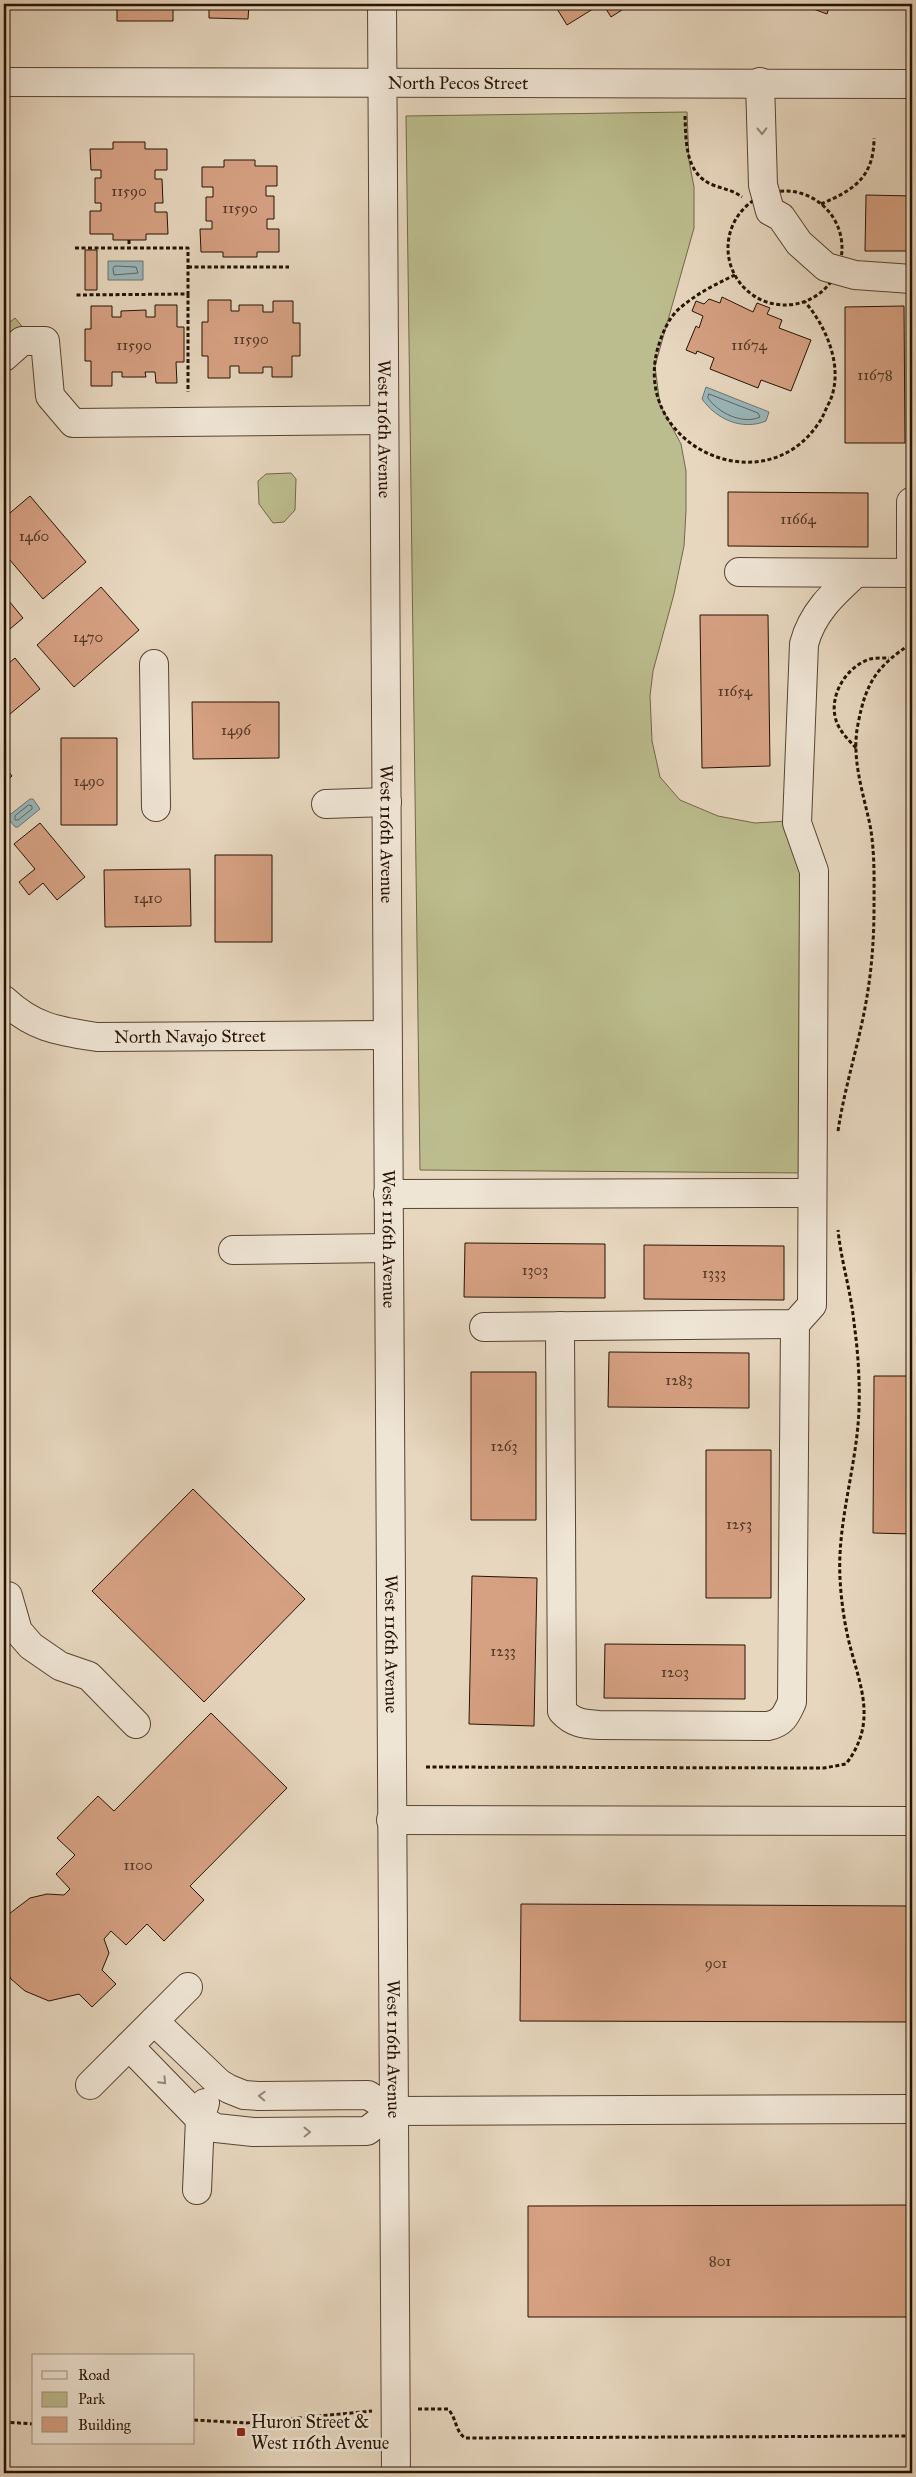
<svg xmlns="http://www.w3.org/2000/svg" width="916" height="2477" viewBox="0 0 916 2477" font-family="'IM FELL Great Primer',serif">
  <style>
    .green { fill: #bcbd8e; stroke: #716848 }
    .water { fill: #9ab7bb; stroke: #6c7571 }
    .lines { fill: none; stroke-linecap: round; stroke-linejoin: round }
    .shore { stroke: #60655f; stroke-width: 1 }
    .building { fill: #d6a183; stroke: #261303 }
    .minor-casing { stroke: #564432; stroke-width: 30 }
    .path { stroke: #261303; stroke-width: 3; stroke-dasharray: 4 2.5; stroke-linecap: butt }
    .minor { stroke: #efe5d5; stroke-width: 28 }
    .oneway { stroke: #958676 }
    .poi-dot { fill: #8f2418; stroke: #efe5d5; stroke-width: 2 }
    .labels { text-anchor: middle; stroke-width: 5; stroke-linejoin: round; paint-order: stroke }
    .number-label { font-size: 15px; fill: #523623 }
    .street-label { font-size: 18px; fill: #261303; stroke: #efe5d5 }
    .poi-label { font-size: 18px; fill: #261303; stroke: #efe5d5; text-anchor: start }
  </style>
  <rect width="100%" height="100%" fill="#e7d7bf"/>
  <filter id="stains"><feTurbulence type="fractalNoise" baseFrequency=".004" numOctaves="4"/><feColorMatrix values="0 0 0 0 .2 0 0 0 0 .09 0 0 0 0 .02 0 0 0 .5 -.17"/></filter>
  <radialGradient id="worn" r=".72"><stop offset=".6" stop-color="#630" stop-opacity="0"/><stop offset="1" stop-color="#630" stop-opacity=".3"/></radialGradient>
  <!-- green -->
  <path class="green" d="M687 112 689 161 694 187V228L655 366 660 405 681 444 686 471V511L684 546 674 594 653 671 650 696 652 741 660 777 680 800 718 816 755 823 788 821 806 875V1173L420 1170 406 116Z
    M15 318 26 331 13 342 4 330V327Z
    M291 473 296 479 295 510 284 522 273 523 259 504 258 481 266 474Z"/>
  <!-- water -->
  <path class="water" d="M108 261H143V280H108Z
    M706 387 769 412 766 421C742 431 716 419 702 399Z
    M30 799H33L40 809 18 827H15L7 817Z"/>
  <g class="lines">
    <!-- shore -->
    <path class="shore" d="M115 266 136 267 138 273 114 275 113 269Z
      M709 394 758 413 760 417C743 425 718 413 708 398Z
      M29 805 32 806V809L18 820H15V816Z"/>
  </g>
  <!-- building -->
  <path class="building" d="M67 4H91L90 9Z
    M117 4H173V21H117Z
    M209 4H249L248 19 209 18Z
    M554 4H601L567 25Z
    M603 4H623L625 8 611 17Z
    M800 4H830L827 14Z
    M113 142H145V149H167V170H155V179H162L163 203H155V212H167L168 234H146V240H113V234H90V211H101V203H95V178H101V170H91L90 149H113Z
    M224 160H255V166H277V186H266V196H274V219H267V229H279V252H257V257H223V252H201L200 229H212V221H206V197H213V187H202V167H224Z
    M866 195 912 196V251H865Z
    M85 250H97V290H85Z
    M722 297 753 312 757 303 770 308 767 314 782 320 779 328 811 340 791 391 761 380 758 388 710 369 714 358 697 351 696 354 686 350 696 326 699 328 703 316 692 311 696 301 704 304 709 299 720 303Z
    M208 300H231V311H239V305H263V312H273V301H293V323H300V356H292V377H272V367H263V373H239V366H230V378H208V356H202V322H208Z
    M155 305H177V327H184V362H176L177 383H156L155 372H145L146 377H122V372H112V386H91V361H85V329H91V306H112V317H121V311L146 310V317H155Z
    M904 306 905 443H845V307Z
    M728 492 868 493V547L728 546Z
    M30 496 86 562 43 599 4 553V518Z
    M101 587 139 630 74 687 37 645Z
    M4 595 23 618 4 634Z
    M700 615H768L770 766 702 768Z
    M15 658 40 689 4 719V667Z
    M192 702H279V758L193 759Z
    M61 738H117V825H61Z
    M4 766 12 776 4 783Z
    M40 823 85 877 57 900 43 883 29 895 19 882 35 869 14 844Z
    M215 855H272V942H215Z
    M190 869 191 926 105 927 104 870Z
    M465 1243 605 1244V1298L464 1297Z
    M644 1245 784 1246V1300L644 1299Z
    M609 1352 749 1353V1408L608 1407Z
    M471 1372H536V1520H471Z
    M874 1376H912V1534L873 1533Z
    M706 1450H771V1598H706Z
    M193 1489 305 1599 204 1702 92 1591Z
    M472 1576 537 1578 534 1726 469 1724Z
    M605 1644 745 1645V1699L604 1698Z
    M211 1713 287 1788 190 1886 204 1900 164 1941 147 1924 126 1945 111 1931 104 1939 109 1953 102 1970 116 1984 92 2007 79 1994 49 2001 25 1991 11 1979 4 1964V1929L9 1914 30 1898 47 1894 64 1895 70 1889 56 1874 75 1855 57 1838 98 1796 114 1811Z
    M521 1904 912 1906V2022L520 2021Z
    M912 2205V2317H528V2206Z"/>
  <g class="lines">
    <!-- minor casing -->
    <g class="minor-casing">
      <g id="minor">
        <path id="s1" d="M382 4 396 2473"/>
        <path id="s2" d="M4 82 912 84"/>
        <path d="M760 82 763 185 770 211 781 217 799 243 826 267 855 275 912 279"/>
        <path d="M4 357 22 341H45L50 396 73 423 384 420"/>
        <path d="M911 502V573"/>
        <path d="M739 572 912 573"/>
        <path d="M154 664 156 807"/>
        <path d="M326 804 387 802"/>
        <path id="s3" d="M4 1000C34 1028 58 1031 97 1037L386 1035"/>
        <path d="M388 1194 812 1193"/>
        <path d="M233 1250 388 1248"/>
        <path d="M560 1326 562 1711C573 1723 583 1724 599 1725L768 1726C783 1723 786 1715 792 1702L795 1324"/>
        <path d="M484 1327 795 1324 812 1305 814 871 797 823 804 644C812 613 833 594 856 573"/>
        <path d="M8 1596 18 1631 31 1646 60 1666 89 1676 136 1724"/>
        <path d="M391 1820 912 1821"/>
        <path d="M154 2021 219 2083 229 2089 244 2095 259 2096 368 2095 393 2111 912 2109"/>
        <path d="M129 2046 200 2119 216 2128 253 2132 367 2131 393 2111"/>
        <path d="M90 2085 188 1987"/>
        <path d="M197 2190 200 2119 205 2103"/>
      </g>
    </g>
    <!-- path -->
    <path class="path" d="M685 116C686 142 685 174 713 185 723 189 733 190 742 197
      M728 248a57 57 0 1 1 114 0a57 57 0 1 1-114 0Z
      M821 204C854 190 874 177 874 138
      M129 240V248
      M75 248H188V294L75 295
      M188 267H289
      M735 275C716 284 696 294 680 308 668 318 661 336 657 351 634 446 763 505 818 424 823 418 825 410 829 403 845 370 827 327 805 302
      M188 294V392
      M856 748C849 740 841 733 837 723 827 698 845 667 870 659 875 658 883 658 889 658
      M838 1131C844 1091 856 1053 864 1013 871 978 874 943 874 908 874 881 875 852 870 825 863 792 851 758 858 724 866 682 877 666 912 643
      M426 1767 824 1768 846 1764C878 1722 860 1686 849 1642 844 1621 841 1599 840 1578 837 1522 857 1466 859 1409 860 1381 858 1351 854 1323 851 1291 841 1261 838 1230
      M418 2409H448C457 2419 455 2431 465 2438L912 2436
      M194 2420 246 2423 372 2411
      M4 2422 34 2424"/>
    <!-- minor -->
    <use href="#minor" class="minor"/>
  </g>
  <!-- one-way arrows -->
  <defs><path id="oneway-chevron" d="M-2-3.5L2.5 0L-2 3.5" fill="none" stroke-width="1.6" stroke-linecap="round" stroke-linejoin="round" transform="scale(1.25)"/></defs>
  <g class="oneway">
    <use href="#oneway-chevron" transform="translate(762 131) rotate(89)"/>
    <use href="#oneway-chevron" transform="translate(163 2081) rotate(46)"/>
    <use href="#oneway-chevron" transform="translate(262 2096) rotate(-178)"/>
    <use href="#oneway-chevron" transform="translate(307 2132) rotate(-1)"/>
  </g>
  <!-- markers -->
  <rect class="poi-dot" x="236" y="2427" width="10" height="10" rx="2.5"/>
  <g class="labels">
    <!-- number labels -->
    <g class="number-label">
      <text x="129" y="196">11590</text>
      <text x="240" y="213">11590</text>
      <text x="251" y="344">11590</text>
      <text x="134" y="350">11590</text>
      <text x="749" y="350">11674</text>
      <text x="875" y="380">11678</text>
      <text x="798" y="524">11664</text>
      <text x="34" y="541">1460</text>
      <text x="88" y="642">1470</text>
      <text x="735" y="696">11654</text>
      <text x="236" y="735">1496</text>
      <text x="89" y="786">1490</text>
      <text x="148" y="903">1410</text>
      <text x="535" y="1275">1303</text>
      <text x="714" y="1278">1333</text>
      <text x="679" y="1385">1283</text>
      <text x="504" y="1451">1263</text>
      <text x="739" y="1529">1253</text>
      <text x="503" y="1656">1233</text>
      <text x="675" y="1677">1203</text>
      <text x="138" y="1870">1100</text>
      <text x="716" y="1968">901</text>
      <text x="720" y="2266">801</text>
    </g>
    <!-- street labels -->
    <g class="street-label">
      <text dy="6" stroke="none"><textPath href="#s2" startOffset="454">North Pecos Street</textPath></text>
      <text dy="6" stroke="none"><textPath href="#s1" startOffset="425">West 116th Avenue</textPath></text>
      <text dy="6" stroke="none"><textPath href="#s1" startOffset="830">West 116th Avenue</textPath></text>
      <text dy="6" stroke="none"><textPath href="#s3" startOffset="195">North Navajo Street</textPath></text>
      <text dy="6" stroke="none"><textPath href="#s1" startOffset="1235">West 116th Avenue</textPath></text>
      <text dy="6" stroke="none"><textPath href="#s1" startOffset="1640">West 116th Avenue</textPath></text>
      <text dy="6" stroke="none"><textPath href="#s1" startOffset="2045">West 116th Avenue</textPath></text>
    </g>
    <!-- poi labels -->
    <g class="poi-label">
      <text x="251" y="2428">Huron Street &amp;<tspan x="251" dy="21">West 116th Avenue</tspan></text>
    </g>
  </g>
  <!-- margin -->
  <rect width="916" height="2477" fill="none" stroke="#e7d7bf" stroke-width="20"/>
  <rect x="5" y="5" width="906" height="2467" fill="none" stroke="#261303" stroke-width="2.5"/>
  <rect x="10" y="10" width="896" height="2457" fill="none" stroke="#261303"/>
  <!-- legend -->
  <rect x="32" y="2354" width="162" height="90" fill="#efe5d5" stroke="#9f9181"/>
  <rect x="42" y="2371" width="25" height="8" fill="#efe5d5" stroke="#9f9181"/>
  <text x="78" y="2380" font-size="15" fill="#261303">Road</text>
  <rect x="42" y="2392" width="25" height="15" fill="#bcbd8e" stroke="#9f9181"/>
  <text x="78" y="2404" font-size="15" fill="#261303">Park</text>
  <rect x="42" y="2417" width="25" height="15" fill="#d6a183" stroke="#9f9181"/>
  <text x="78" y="2430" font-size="15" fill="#261303">Building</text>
  <rect width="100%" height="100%" filter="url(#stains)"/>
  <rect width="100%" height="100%" fill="url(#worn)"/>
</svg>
